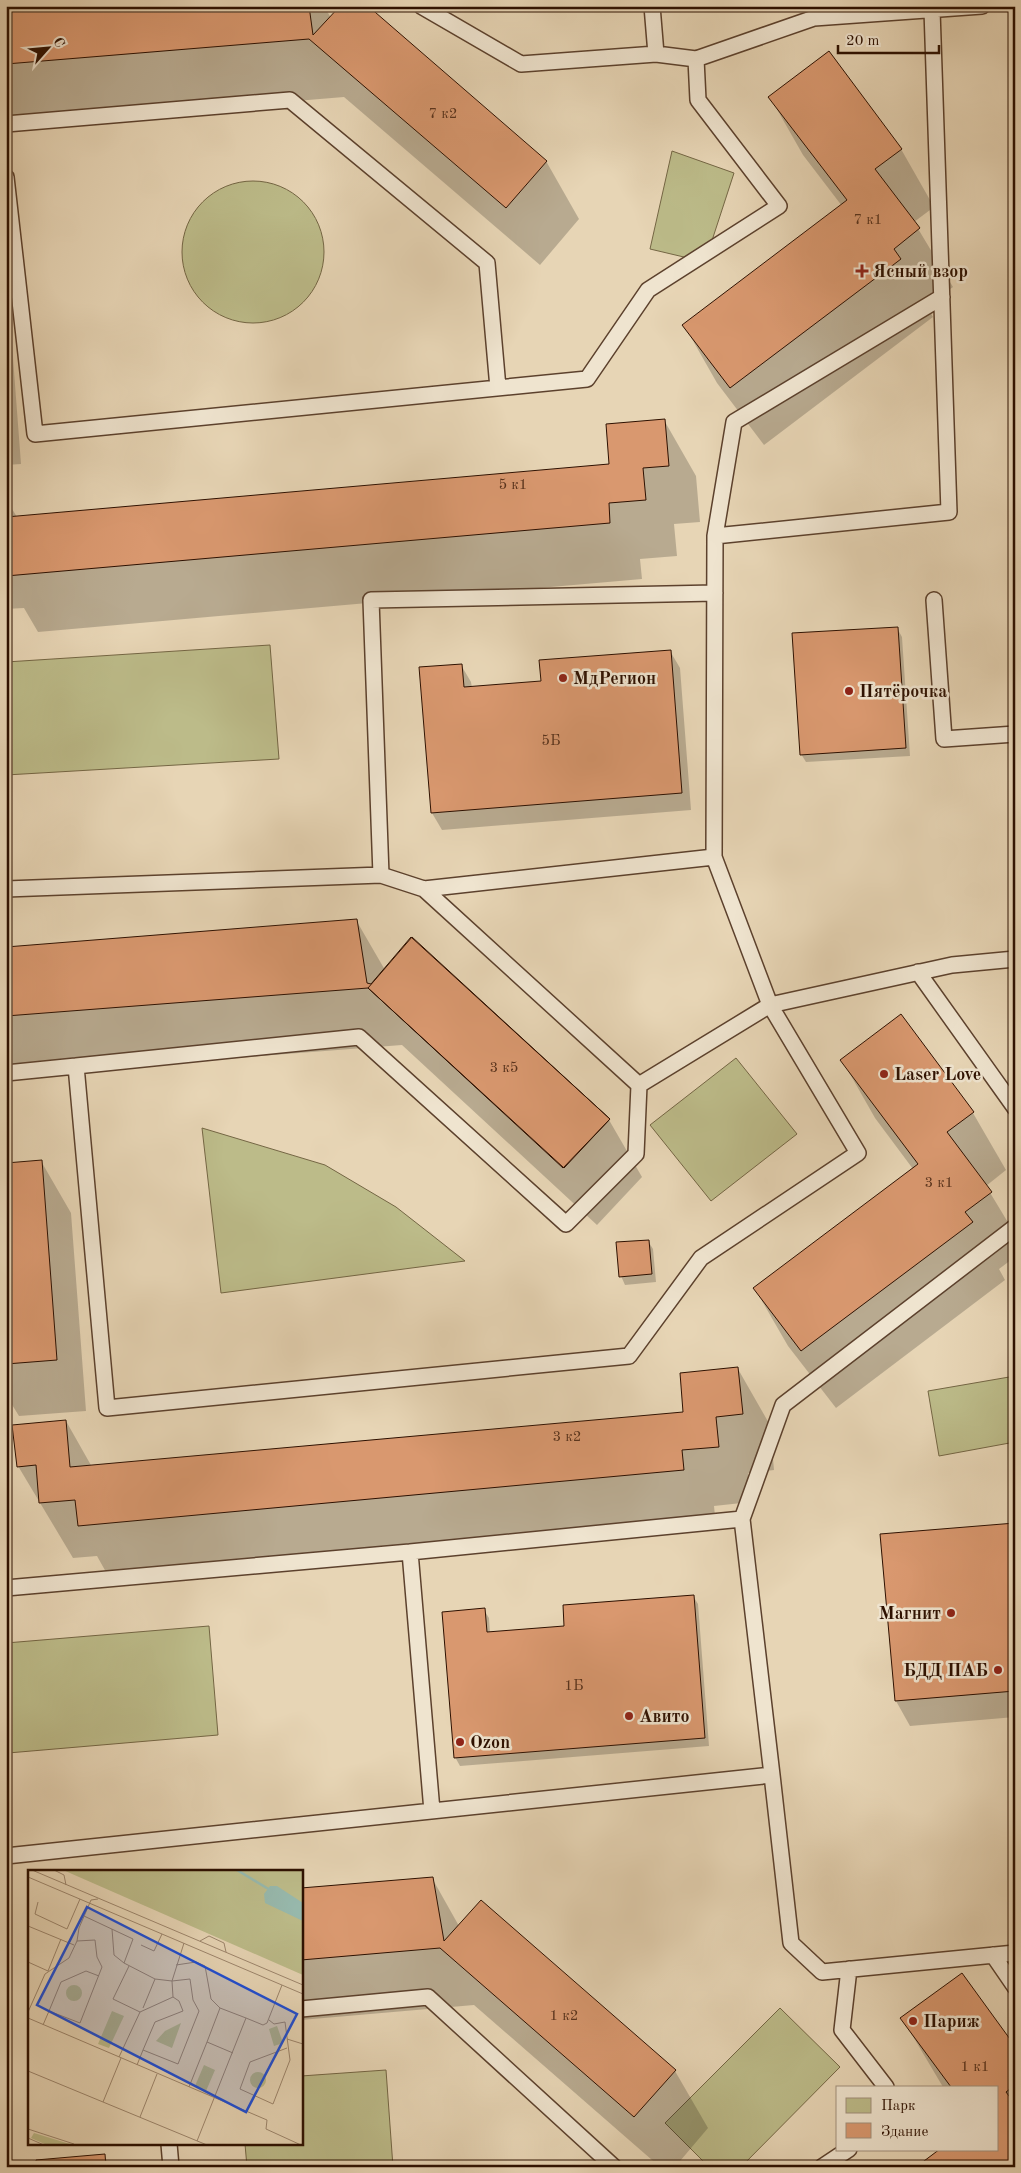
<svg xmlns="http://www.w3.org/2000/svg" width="1021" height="2173" viewBox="0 0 1021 2173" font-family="'Old Standard TT',serif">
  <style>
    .green { fill: #bcbb89; stroke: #746644 }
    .shadow { fill: #0003 }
    .building { fill: #d9986f; stroke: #2d1000 }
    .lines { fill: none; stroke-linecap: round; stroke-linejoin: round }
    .lane-casing { stroke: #5c412d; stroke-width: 18 }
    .lane { stroke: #efe4cf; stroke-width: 15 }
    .poi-dot { fill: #8f2418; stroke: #efe4cf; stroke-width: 2 }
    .labels { text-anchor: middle; stroke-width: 5; stroke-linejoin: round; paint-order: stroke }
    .number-label { font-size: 15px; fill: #58321c }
    .poi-label { font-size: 18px; font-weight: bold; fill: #2d1000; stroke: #efe4cf; text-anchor: start }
    .inset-river { fill: none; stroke: #97b9ad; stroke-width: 2.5 }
    .inset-road { fill: none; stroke: #9d866d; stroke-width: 1 }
    .view { fill: #1d4ed8; fill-opacity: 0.15; stroke: #1d4ed8; stroke-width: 2.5 }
    .inset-edge { fill: none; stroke: #2d1000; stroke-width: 2.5 }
  </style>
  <rect width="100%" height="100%" fill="#e7d5b5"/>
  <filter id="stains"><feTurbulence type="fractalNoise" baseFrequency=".004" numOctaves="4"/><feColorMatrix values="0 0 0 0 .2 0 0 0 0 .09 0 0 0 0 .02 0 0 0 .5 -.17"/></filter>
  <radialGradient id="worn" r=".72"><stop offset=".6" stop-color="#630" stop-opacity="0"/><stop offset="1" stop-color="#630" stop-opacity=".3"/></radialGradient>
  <!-- green -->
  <path class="green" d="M672 151 734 173 705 262 650 249Z
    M182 252a71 71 0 1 1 142 0a71 71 0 1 1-142 0Z
    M270 645 279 759 6 775V662Z
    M736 1058 797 1134 711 1201 650 1125Z
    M202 1128 325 1165 396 1207 465 1261 221 1293Z
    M1015 1376V1442L939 1456 928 1391Z
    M209 1626 218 1735 8 1753 6 1643Z
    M780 2008 840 2067 741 2167H709L665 2123Z
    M386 2070 393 2167H247L245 2144H301V2076Z"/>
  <!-- shadow -->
  <path class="shadow" d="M6 6H324L331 18 546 161 579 219 540 265 344 97 6 125Z
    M770 97 901 149 934 207 914 222 953 287 927 306 933 317 764 445 717 383 684 325 842 206 803 155Z
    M6 265 21 464 6 465Z
    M664 420 696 476 700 522 674 524 677 556 640 559 642 579 38 632 24 608 6 609V499L17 517 610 465Z
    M897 628 902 637 910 756 806 762 801 754Z
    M670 651 680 668 691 810 442 830 432 813 461 665 471 682 472 688 542 682Z
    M356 920 385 970 609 1120 642 1177 597 1225 402 1045 6 1076V949Z
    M842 1060 973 1113 1006 1170 986 1186 1015 1234V1257L999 1269 1005 1280 836 1408 788 1346 755 1289 913 1169 875 1118Z
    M41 1161 71 1213 86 1411 19 1416 6 1395V1164Z
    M648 1241 653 1249 656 1282 625 1285 621 1276Z
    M738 1369 770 1425 774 1470 748 1473 751 1502 714 1506 716 1526 111 1581 97 1556 73 1558 18 1466 66 1421 92 1467 684 1413Z
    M1015 1524V1717L910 1726 896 1701Z
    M693 1596 698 1604 709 1746 460 1766 455 1757 484 1610 489 1618 490 1633 566 1627Z
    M432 1878 459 1926 675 2071 708 2128 675 2167H660L474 2005 301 2020V1889Z
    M902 2018 1015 2049V2167L997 2149V2087H943Z
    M104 2156 111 2167H38Z"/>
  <!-- building -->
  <path class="building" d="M6 6H309L313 35 340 6H368L547 161 506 208 309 39 6 64Z
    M829 51 902 149 875 169 920 228 894 249 901 259 730 388 682 325 847 200 768 97Z
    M665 419 669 466 643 468 646 500 609 503 610 523 6 576V517L609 464 606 424Z
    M898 627 906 748 800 755 792 633Z
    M671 650 682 793 431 813 419 667 462 664 464 687 541 681 539 660Z
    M357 919 367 983 371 984 411 937 610 1119 563 1168 368 988 6 1016V947Z
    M412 937 610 1119 564 1168 368 988Z
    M901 1014 974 1112 947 1132 992 1192 965 1212 973 1222 801 1351 753 1288 918 1164 840 1060Z
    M42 1160 57 1360 6 1364V1163Z
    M649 1240 652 1274 619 1277 616 1242Z
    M738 1367 743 1414 716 1417 719 1447 682 1450 684 1470 78 1526 75 1500 39 1503 36 1465 17 1467 12 1425 66 1420 70 1467 683 1412 680 1373Z
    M1015 1523V1691L895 1701 880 1534Z
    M694 1595 705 1738 454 1758 442 1612 485 1608 487 1632 564 1626 563 1605Z
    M433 1877 444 1941 481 1900 676 2070 634 2117 440 1948 301 1960V1888Z
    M962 1973 1015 2046V2085L1006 2092 1015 2104V2167H916L940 2149H997V2087H951L900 2018Z
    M105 2154 106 2167H36V2160Z"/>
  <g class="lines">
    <!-- lane casing -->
    <g class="lane-casing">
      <path id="lane" d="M421 6 521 64 656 54 696 59
        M652 6 656 54
        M932 10 949 512 715 536 714 857 770 1005 952 965 1015 959
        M6 124 290 100 487 263 498 388
        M6 177 35 434 587 379 648 290 779 206 698 100 696 59 814 18 982 6
        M715 536 734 422 942 297
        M934 600 944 739 1015 734
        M381 875 371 600 715 593
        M6 889 381 875 424 889 639 1085
        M424 889 714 857
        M918 972 1015 1108
        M6 1073 76 1066 107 1408 629 1356 701 1258 858 1153 770 1005 639 1085 636 1154 566 1224 359 1037 76 1066
        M6 1588 410 1552
        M772 1775 742 1519 783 1405 1015 1227
        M432 1811 410 1552 742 1519
        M6 1856 772 1775 791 1943 822 1972 1015 1953
        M993 1955 1015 1987
        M849 1969 842 2030 886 2087
        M301 2009 428 1997 614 2167
        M169 2144 171 2167
        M822 2167 849 2149"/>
    </g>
    <!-- lane -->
    <use href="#lane" class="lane"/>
  </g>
  <!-- markers -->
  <g class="poi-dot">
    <path d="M859.5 263.5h5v5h5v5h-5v5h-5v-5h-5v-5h5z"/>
    <circle cx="563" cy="678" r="5"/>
    <circle cx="849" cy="691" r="5"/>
    <circle cx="884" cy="1074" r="5"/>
    <circle cx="951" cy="1613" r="5"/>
    <circle cx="998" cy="1670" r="5"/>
    <circle cx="629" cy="1716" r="5"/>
    <circle cx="460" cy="1742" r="5"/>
    <circle cx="913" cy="2021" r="5"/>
  </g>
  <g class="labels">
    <!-- number labels -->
    <g class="number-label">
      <text x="443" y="118">7 к2</text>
      <text x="868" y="224">7 к1</text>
      <text x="513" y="489">5 к1</text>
      <text x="551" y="745">5Б</text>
      <text x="504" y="1072">3 к5</text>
      <text x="939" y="1187">3 к1</text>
      <text x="567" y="1441">3 к2</text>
      <text x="574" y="1690">1Б</text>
      <text x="564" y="2020">1 к2</text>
      <text x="975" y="2071">1 к1</text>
    </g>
    <!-- poi labels -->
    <g class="poi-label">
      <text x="873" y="277">Ясный взор</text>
      <text x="573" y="684">МдРегион</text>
      <text x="859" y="697">Пятёрочка</text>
      <text x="894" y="1080">Laser Love</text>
      <text x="941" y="1619" text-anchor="end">Магнит</text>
      <text x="988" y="1676" text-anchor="end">БДД ПАБ</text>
      <text x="639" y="1722">Авито</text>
      <text x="470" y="1748">Ozon</text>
      <text x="923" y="2027">Париж</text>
    </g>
  </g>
  <!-- overview -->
  <g transform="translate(28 1870)">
    <rect width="275" height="275" fill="#e7d5b5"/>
    <path d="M35 0H275V105ZM38 123a8 8 0 1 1 16 0a8 8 0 1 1-16 0ZM84 141 96 146 81 178 70 174ZM153 153 144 178 128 171 137 161ZM249 156 255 173 246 176 241 159ZM176 195 187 200 178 221 167 216ZM222 210a8 8 0 1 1 16 0a8 8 0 1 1-16 0ZM6 263 45 275H19L3 268Z" fill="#bcbb89"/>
    <path d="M242 16H249L275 33V51L237 33 236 24Z" fill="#97b9ad"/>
    <path class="inset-river" d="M209 0 247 23"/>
    <path class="inset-road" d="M4 0 275 115M26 0 36 5 38 15M0 7 275 124M10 32 7 44 39 59 52 29M56 46 105 69 96 93 127 109 144 111 156 73M0 56 46 75M84 59 86 85 96 93M172 71 181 66 196 73 198 82M113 75 126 81 134 64M0 92 20 101 33 69M148 95 168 92 177 96 183 129 192 138 218 148M101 96 85 129 112 142M115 138 127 109M192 138 179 172 205 183M21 141 33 112 58 101 71 106M0 142 17 104 41 88 49 71M0 148 239 250 238 259 273 275M241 150 246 154 257 152 262 190 245 234 212 219 222 192 259 178M15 155 21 141 52 153 74 97 69 87 67 70 49 71 51 58 63 30 70 29M259 169 275 174M91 187 112 142 145 127M109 195 115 180 150 194 171 141 165 130 162 109 144 111 145 127 151 131 155 141 127 152 115 180M0 201 179 275M161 217 179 172M75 232 93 188M112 247 129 204M0 259 46 274M0 268 16 275M169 271 218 148 235 155 239 153 254 115"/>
    <path class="view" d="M59 37 269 144 218 242 9 135Z"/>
    <rect width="275" height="275" class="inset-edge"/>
  </g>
  <!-- margin -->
  <rect width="1021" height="2173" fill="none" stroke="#e7d5b5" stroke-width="25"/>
  <rect x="8" y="8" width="1006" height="2158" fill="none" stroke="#2d1000" stroke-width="2.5"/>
  <rect x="12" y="12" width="996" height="2148" fill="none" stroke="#2d1000"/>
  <!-- legend -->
  <rect x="836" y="2086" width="162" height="65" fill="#efe4cf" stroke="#a18f7c"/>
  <rect x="846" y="2098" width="25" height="15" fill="#bcbb89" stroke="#a18f7c"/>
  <text x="881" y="2110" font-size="15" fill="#2d1000">Парк</text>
  <rect x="846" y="2123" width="25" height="15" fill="#d9986f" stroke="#a18f7c"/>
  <text x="881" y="2136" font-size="15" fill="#2d1000">Здание</text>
  <!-- north arrow -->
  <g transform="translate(48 48) rotate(63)" stroke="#efe4cf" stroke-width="4" paint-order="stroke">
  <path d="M0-4L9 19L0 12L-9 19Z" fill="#2d1000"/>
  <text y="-8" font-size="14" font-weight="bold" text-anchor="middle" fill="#2d1000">С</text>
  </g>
  <!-- scale -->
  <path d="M838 45v8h101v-8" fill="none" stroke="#2d1000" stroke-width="2.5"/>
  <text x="846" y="45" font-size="15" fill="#2d1000" stroke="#efe4cf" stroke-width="4" paint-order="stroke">20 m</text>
  <rect width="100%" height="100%" filter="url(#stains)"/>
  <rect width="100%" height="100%" fill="url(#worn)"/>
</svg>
